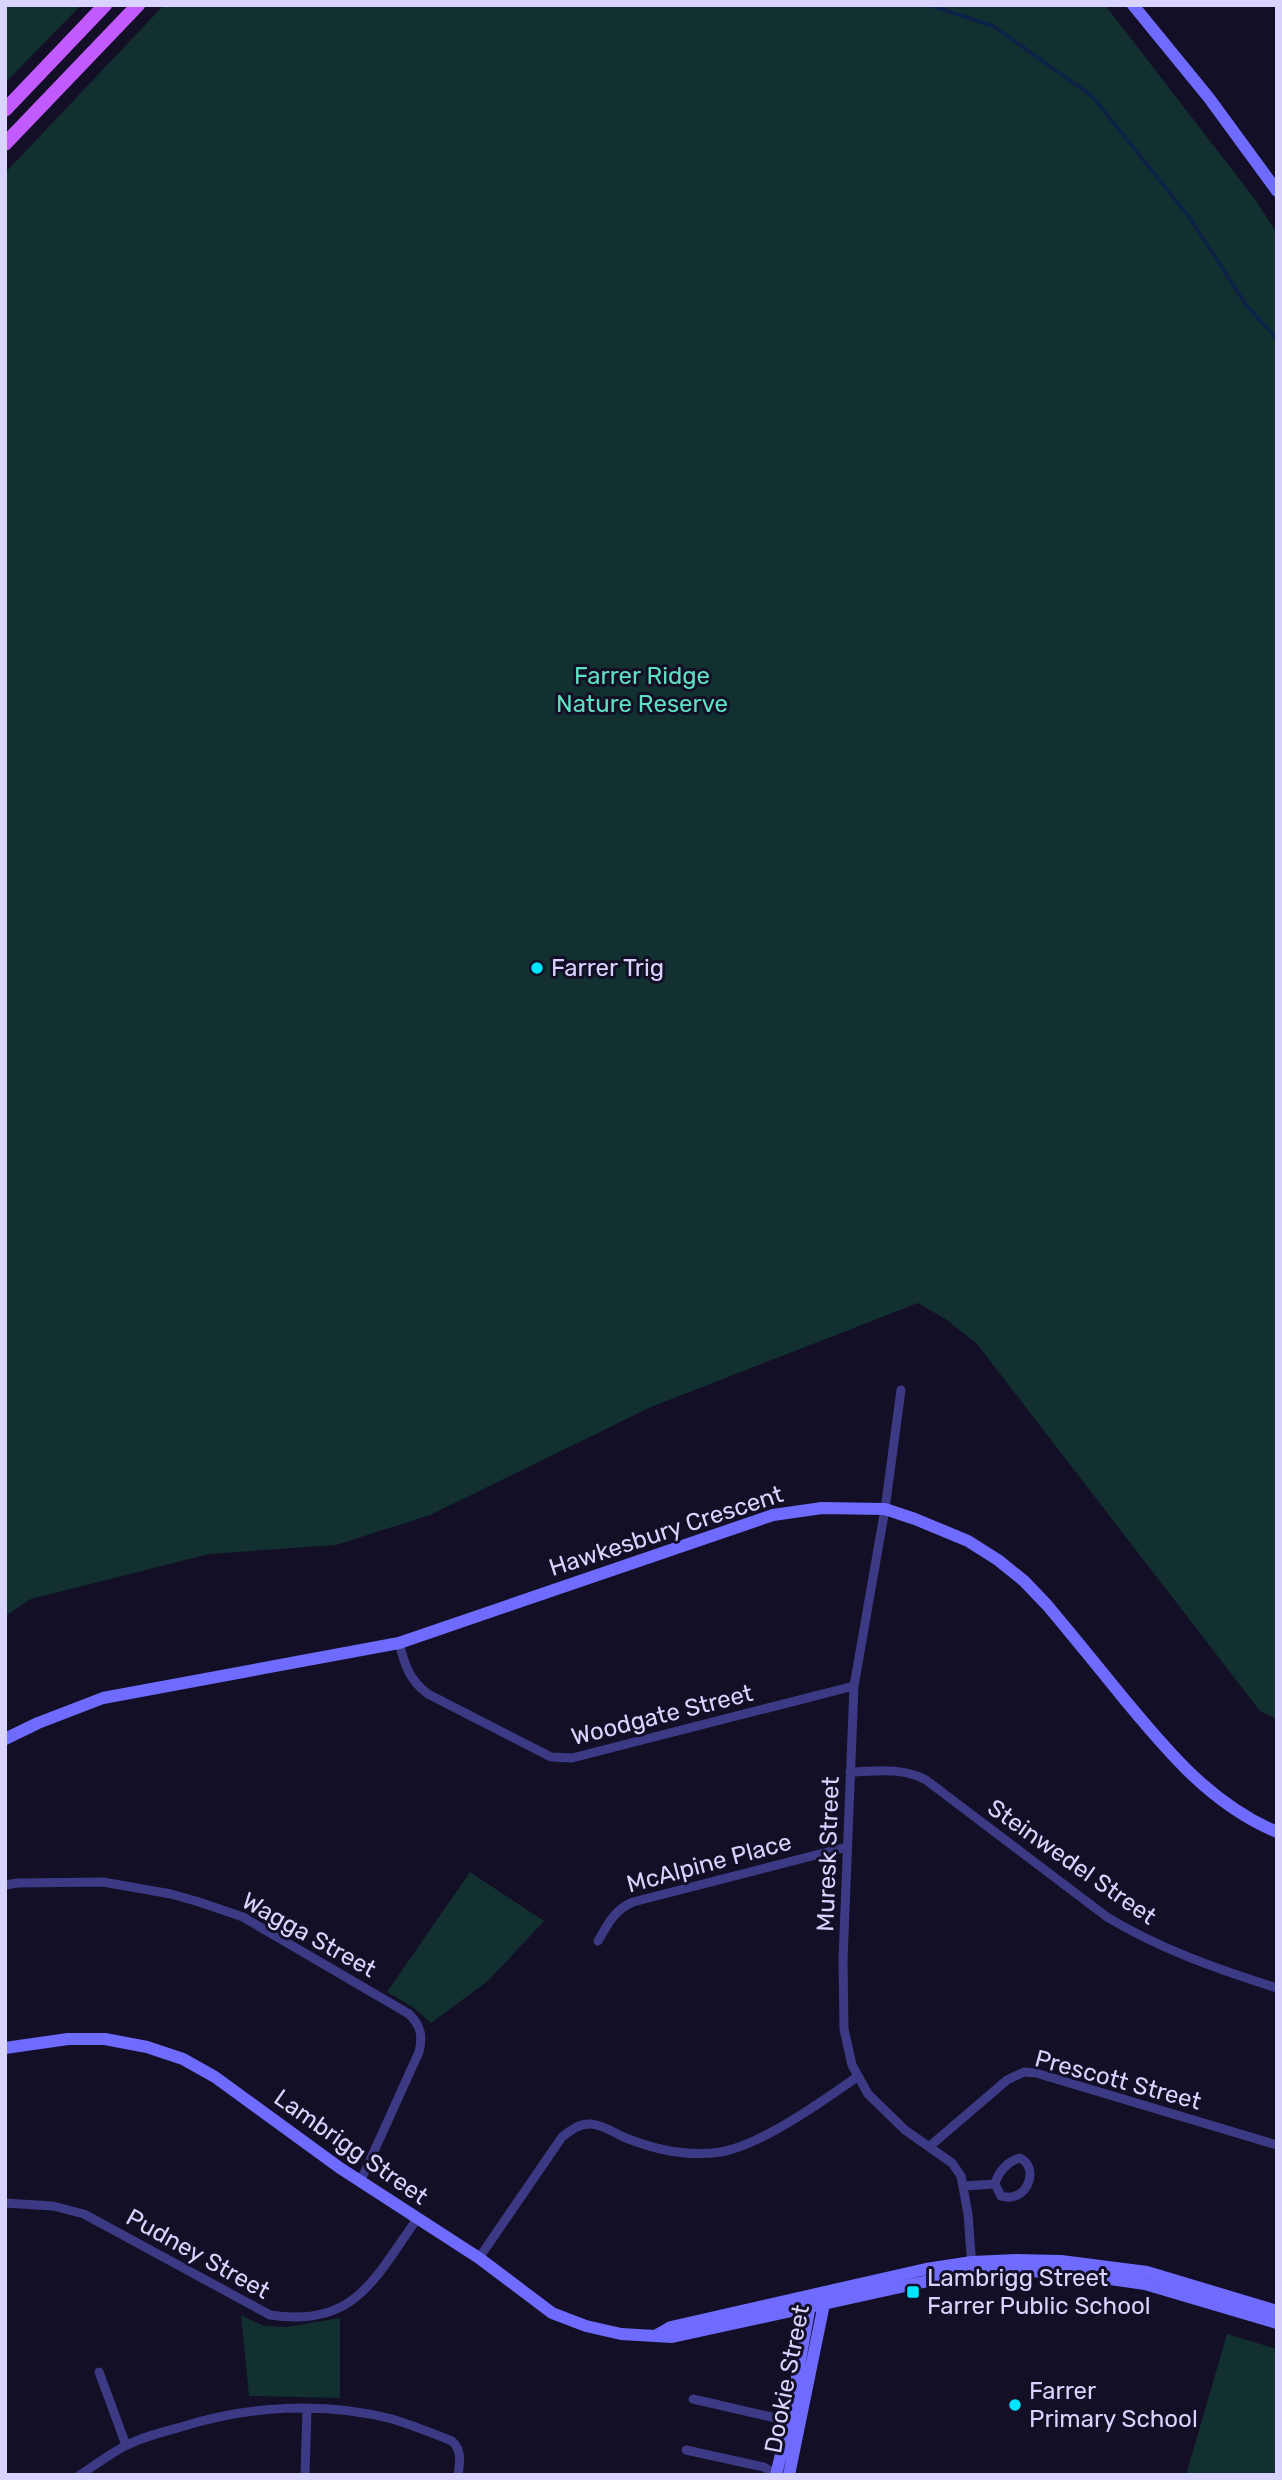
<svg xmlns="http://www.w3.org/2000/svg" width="1282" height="2480" viewBox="0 0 1282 2480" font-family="Rubik,sans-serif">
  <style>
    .green { fill: #12302f }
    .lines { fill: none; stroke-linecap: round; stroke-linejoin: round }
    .stream { stroke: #0c2248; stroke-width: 3.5 }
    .street { stroke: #3d3a85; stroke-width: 9 }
    .secondary { stroke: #6f6bff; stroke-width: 12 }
    .primary { stroke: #c25bff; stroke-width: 14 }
    .poi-dot { fill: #00e5ff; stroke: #130f26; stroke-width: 2.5 }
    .labels { text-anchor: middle; stroke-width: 6; stroke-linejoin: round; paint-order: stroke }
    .park-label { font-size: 24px; fill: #5fe0c0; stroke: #130f26 }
    .poi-label { font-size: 24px; fill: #d9d4ff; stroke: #130f26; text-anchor: start }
    .street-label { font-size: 24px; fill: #d9d4ff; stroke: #130f26 }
  </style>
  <rect width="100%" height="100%" fill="#130f26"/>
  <!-- green -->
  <path class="green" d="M5 5H81L5 83Z
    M164 5H1105L1254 198 1277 233V1719L1260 1711 977 1344 947 1320 918 1303 651 1407 430 1515 336 1545 209 1554 31 1599 5 1616V173Z
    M470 1872 544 1921 488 1981 431 2023 414 2008 387 1992Z
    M241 2315 264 2326 287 2327 340 2318V2398L249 2396Z
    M1227 2334 1277 2349V2475H1186Z"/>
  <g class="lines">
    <!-- stream -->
    <path class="stream" d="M929 5 993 26 1092 96 1190 218 1246 305 1277 339"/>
    <!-- street -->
    <path class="street" d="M901 1390 885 1509 854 1686 843 1959 844 2029 852 2065 868 2094 905 2130 952 2163 961 2176 968 2214 972 2268
      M399 1643C405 1665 409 1680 428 1694L551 1757 572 1758 854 1686
      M850 1772C877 1771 902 1767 926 1780L1107 1917C1160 1949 1217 1969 1277 1988
      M5 1885 18 1883 103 1882 171 1894 199 1902 243 1917 409 2014C421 2026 423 2036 419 2052L361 2180
      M598 1941C608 1924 614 1910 633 1902L847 1847
      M930 2146 1007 2080 1024 2072 1036 2073 1277 2145
      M1020 2158C1040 2167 1028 2204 1001 2196L995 2184C998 2172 1008 2161 1020 2158Z
      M964 2186 995 2184
      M5 2203 53 2206 84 2214 270 2315C355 2328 374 2279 417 2219
      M479 2258 562 2137C571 2130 580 2123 591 2124 603 2125 615 2133 626 2138 656 2150 688 2157 721 2152 761 2145 823 2101 857 2077
      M99 2372 126 2445
      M693 2399 789 2421
      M686 2450 764 2467 777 2475
      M80 2475C95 2465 110 2454 125 2446 142 2437 162 2432 181 2427 248 2406 323 2401 392 2419 412 2425 432 2433 452 2441 462 2450 460 2462 458 2475
      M305 2475 307 2409"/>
    <!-- secondary -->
    <path class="secondary" d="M1133 5 1209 98 1277 191
      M5 1739 38 1723 103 1698 399 1643 773 1515 822 1508 885 1509 915 1519 968 1541 998 1560 1024 1581 1047 1605C1073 1636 1099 1668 1125 1700 1168 1752 1212 1805 1277 1832
      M5 2048 68 2039H105L147 2047 183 2059 215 2077 340 2168 479 2258 552 2313 586 2326 621 2334 672 2337 928 2281 973 2273 1016 2271 1061 2272 1145 2284 1277 2323
      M657 2335 671 2327 926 2269 972 2262 1016 2260 1061 2261 1147 2272 1277 2311
      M776 2475 789 2421 811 2300
      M789 2475 825 2299"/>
    <!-- primary -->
    <path class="primary" d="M5 110 105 5
      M5 144 138 5"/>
  </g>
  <!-- markers -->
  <g class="poi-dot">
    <circle cx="537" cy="968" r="7"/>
    <rect x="906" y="2285" width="14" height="14" rx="3.5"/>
    <circle cx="1015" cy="2405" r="7"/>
  </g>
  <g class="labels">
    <!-- park labels -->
    <g class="park-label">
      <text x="642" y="684">Farrer Ridge<tspan x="642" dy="28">Nature Reserve</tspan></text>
    </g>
    <!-- poi labels -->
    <g class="poi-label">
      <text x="551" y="976">Farrer Trig</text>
      <text x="927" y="2286">Lambrigg Street<tspan x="927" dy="28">Farrer Public School</tspan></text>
      <text x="1029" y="2399">Farrer<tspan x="1029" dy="28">Primary School</tspan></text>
    </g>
    <!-- street labels -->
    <g class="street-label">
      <text transform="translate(666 1531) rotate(-18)" y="8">Hawkesbury Crescent</text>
      <text transform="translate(662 1715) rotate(-14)" y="8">Woodgate Street</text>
      <text transform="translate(828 1854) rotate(-88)" y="8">Muresk Street</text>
      <text transform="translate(1072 1862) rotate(35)" y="8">Steinwedel Street</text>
      <text transform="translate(709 1863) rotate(-15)" y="8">McAlpine Place</text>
      <text transform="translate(309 1935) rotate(29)" y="8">Wagga Street</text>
      <text transform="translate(1118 2080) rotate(15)" y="8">Prescott Street</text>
      <text transform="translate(351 2147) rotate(35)" y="8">Lambrigg Street</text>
      <text transform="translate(198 2254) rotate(29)" y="8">Pudney Street</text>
      <text transform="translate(787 2379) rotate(-79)" y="8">Dookie Street</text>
    </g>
  </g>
  <!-- border -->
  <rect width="1282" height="2480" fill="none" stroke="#d9d4ff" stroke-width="14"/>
</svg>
